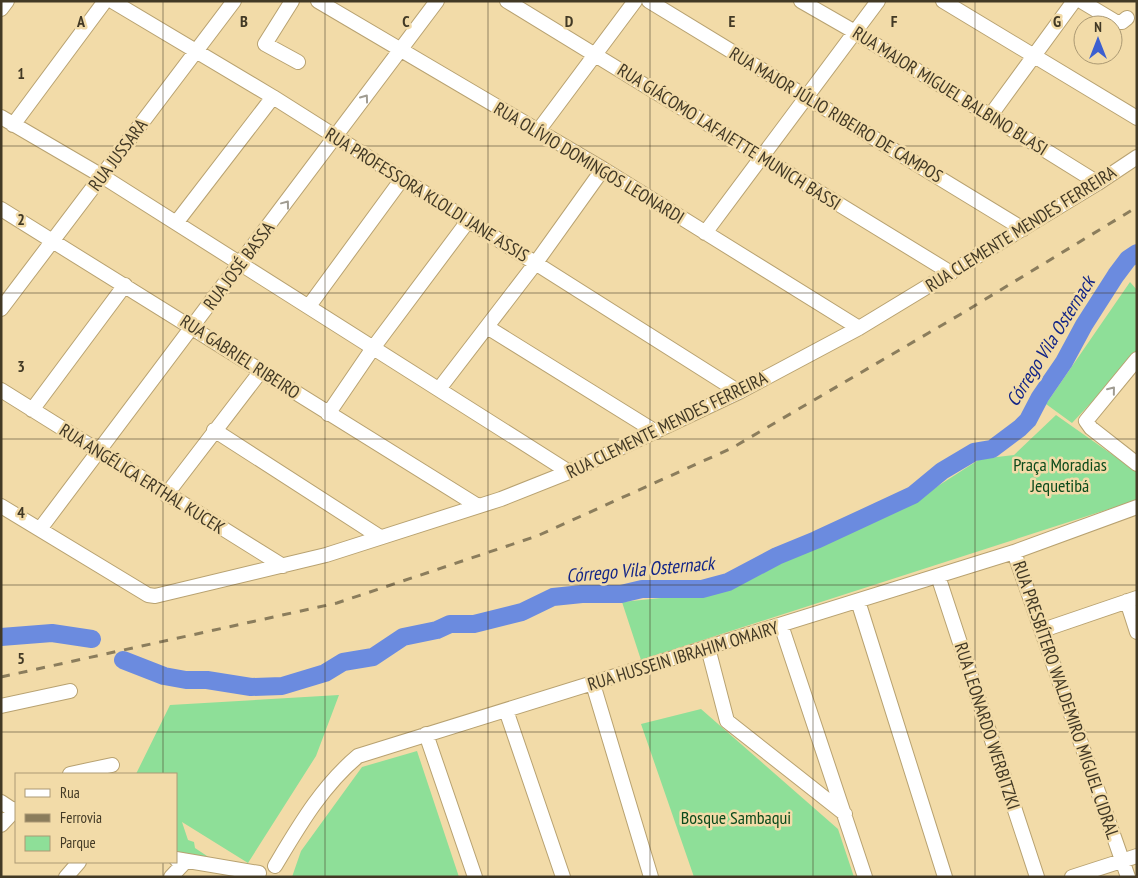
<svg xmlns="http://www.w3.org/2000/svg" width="1138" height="878" viewBox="0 0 1138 878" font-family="'PT Sans Narrow',sans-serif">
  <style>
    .green { fill: #8edf98 }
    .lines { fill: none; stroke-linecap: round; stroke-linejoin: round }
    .river { stroke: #6b8bdf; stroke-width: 18 }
    .minor-casing { stroke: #b8a271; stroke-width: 16 }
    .minor { stroke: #fff; stroke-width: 14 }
    .rail { stroke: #8b7d5c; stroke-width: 3; stroke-dasharray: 9 9; stroke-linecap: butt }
    .oneway { stroke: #a09c92 }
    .grid { fill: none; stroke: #423925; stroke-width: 1; stroke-opacity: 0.55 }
    .labels { text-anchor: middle; stroke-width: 5; stroke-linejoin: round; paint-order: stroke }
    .street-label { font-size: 18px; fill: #423925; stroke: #f2dba8 }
    .park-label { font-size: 18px; fill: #0c4a1b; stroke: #f2dba8 }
    .water-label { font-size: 19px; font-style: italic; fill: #132587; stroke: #f2dba8 }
    .grid-label { font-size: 16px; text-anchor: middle; font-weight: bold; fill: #423925; stroke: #f2dba8; stroke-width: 5; stroke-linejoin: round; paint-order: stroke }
  </style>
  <rect width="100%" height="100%" fill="#f2dba8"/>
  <!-- green -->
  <path class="green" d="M1130 282 1137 290V354L1072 423 1046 404Z
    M1056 415 1137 472V500L641 660 622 602 719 592 784 559 913 502 980 459 1014 455Z
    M339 695 316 756 248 863 182 822 188 840 194 842 195 848 213 860 176 853V774H136L170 705Z
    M701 709 838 829 854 877H694L641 724Z
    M417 751 459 877H292L301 851 362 767Z"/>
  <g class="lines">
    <!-- river -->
    <path class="river" d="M1 637 52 633 92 639
      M123 660 164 676 186 680H207L251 687 282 686 325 673 343 662 373 657 403 637 437 630 450 624H474L522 612 553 597 582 594H621L642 589H702L728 582 777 556 816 540 913 495 942 471 974 452 992 449 1020 428 1028 420 1040 397 1064 362 1084 325 1116 275 1128 259 1137 253"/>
    <!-- minor casing -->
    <g class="minor-casing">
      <path id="minor" d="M112 1 273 97 739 392
        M292 1 265 44 298 62
        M318 1 603 169 859 328
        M507 1 951 273
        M649 1 1023 229
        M801 1 855 32 1098 183
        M943 1 1137 118
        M1081 1 1116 22H1122L1127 18
        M1 9 7 1
        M990 116 1074 1
        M1 117 102 176 569 472
        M13 125 105 1
        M538 131 635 1
        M1 209 478 506
        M176 223 273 97
        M705 233 878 1
        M309 306 402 179
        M1 309 234 1
        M487 327 656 432
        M1137 359 1086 421 1091 428 1137 464
        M439 389 535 264 603 169
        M1 390 283 566
        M32 410 125 285
        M328 414 373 348 468 221
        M214 430 380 537
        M166 495 261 371
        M1 506 148 595 155 596 326 555 501 499 569 472 739 392 859 328 1098 183 1137 157
        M40 529 437 1
        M1014 552 1128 877
        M938 576 1037 877
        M858 601 945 877
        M1127 601 1137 632
        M781 625 865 877
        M1043 630 1137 598
        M708 648 727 721 845 814
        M593 684 651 877
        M1 706 70 691
        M506 710 563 877
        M426 734 475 877
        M70 774 112 765
        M1 802 16 812
        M1 825 16 809
        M176 859 259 873
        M275 866C299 826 322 786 358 756L1014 552 1137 507
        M66 877 79 862
        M171 877 186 861
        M1072 877 1137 856"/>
    </g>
    <!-- minor -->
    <use href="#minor" class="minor"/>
    <!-- rail -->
    <path class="rail" d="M1 677 337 603 537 536 732 448 961 314 1137 207"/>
  </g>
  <!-- one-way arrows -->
  <defs><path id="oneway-chevron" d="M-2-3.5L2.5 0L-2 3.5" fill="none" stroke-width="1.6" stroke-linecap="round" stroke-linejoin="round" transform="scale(1.25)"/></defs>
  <g class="oneway">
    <use href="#oneway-chevron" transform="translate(365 98) rotate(-54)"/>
    <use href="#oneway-chevron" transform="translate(286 204) rotate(-53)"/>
    <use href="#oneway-chevron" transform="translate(1112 390) rotate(-51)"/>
  </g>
  <!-- grid -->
  <path class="grid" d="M163 1V774M325 1V877M488 1V877M650 1V877M813 1V877M975 1V877M1 146H1137M1 293H1137M1 439H1137M1 585H1137M1 732H1137M163 862V877"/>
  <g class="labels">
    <!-- street labels -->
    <g class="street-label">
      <text transform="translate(950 91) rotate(32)" y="6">RUA MAJOR MIGUEL BALBINO BLASI</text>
      <text transform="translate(836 115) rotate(31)" y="6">RUA MAJOR JÚLIO RIBEIRO DE CAMPOS</text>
      <text transform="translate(729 137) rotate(32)" y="6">RUA GIÁCOMO LAFAIETTE MUNICH BASSI</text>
      <text transform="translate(118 155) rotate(-53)" y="6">RUA JUSSARA</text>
      <text transform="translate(589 163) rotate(31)" y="6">RUA OLÍVIO DOMINGOS LEONARDI</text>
      <text transform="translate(427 195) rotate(32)" y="6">RUA PROFESSORA KLOLDI JANE ASSIS</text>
      <text transform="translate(1021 229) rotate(-32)" y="6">RUA CLEMENTE MENDES FERREIRA</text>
      <text transform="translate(239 266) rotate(-53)" y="6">RUA JOSÉ BASSA</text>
      <text transform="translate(240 357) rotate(33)" y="6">RUA GABRIEL RIBEIRO</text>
      <text transform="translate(667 425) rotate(-26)" y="6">RUA CLEMENTE MENDES FERREIRA</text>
      <text transform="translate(142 479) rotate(32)" y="6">RUA ANGÉLICA ERTHAL KUCEK</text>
      <text transform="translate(683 656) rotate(-17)" y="6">RUA HUSSEIN IBRAHIM OMAIRY</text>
      <text transform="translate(1066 700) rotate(71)" y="6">RUA PRESBÍTERO WALDEMIRO MIGUEL CIDRAL</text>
      <text transform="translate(987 726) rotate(72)" y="6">RUA LEONARDO WERBITZKI</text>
    </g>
    <!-- park labels -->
    <g class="park-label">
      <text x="1060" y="471">Praça Moradias<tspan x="1060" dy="21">Jequetibá</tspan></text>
      <text x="736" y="824">Bosque Sambaqui</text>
    </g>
    <!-- water labels -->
    <g class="water-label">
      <text transform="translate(1050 341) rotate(-58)" y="7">Córrego Vila Osternack</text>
      <text transform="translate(640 569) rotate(-5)" y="7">Córrego Vila Osternack</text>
    </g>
  </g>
  <g class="grid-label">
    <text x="81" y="27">A</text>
    <text x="244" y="27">B</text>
    <text x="406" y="27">C</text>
    <text x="569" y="27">D</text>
    <text x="732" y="27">E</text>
    <text x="894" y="27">F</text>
    <text x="1057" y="27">G</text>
    <text x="21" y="79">1</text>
    <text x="21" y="225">2</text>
    <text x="21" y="372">3</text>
    <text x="21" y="518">4</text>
    <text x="21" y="664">5</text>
  </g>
  <!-- border -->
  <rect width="1138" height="878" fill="none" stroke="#423925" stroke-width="5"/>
  <!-- legend -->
  <rect x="15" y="773" width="162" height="90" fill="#f2dba8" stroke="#ac9a74"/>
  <rect x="25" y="789" width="25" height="8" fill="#ffffff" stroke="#ac9a74"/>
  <text x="60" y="798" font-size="15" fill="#423925">Rua</text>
  <rect x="25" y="814" width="25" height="8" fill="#8b7d5c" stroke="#ac9a74"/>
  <text x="60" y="823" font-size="15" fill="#423925">Ferrovia</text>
  <rect x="25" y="836" width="25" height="15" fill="#8edf98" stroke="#ac9a74"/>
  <text x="60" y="848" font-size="15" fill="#423925">Parque</text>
  <!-- north arrow -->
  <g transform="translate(1098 40)"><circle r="24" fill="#f2dba8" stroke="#ac9a74"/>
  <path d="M0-4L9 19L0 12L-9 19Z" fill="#3c5fd0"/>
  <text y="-8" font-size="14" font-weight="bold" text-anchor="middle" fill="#423925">N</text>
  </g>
</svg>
